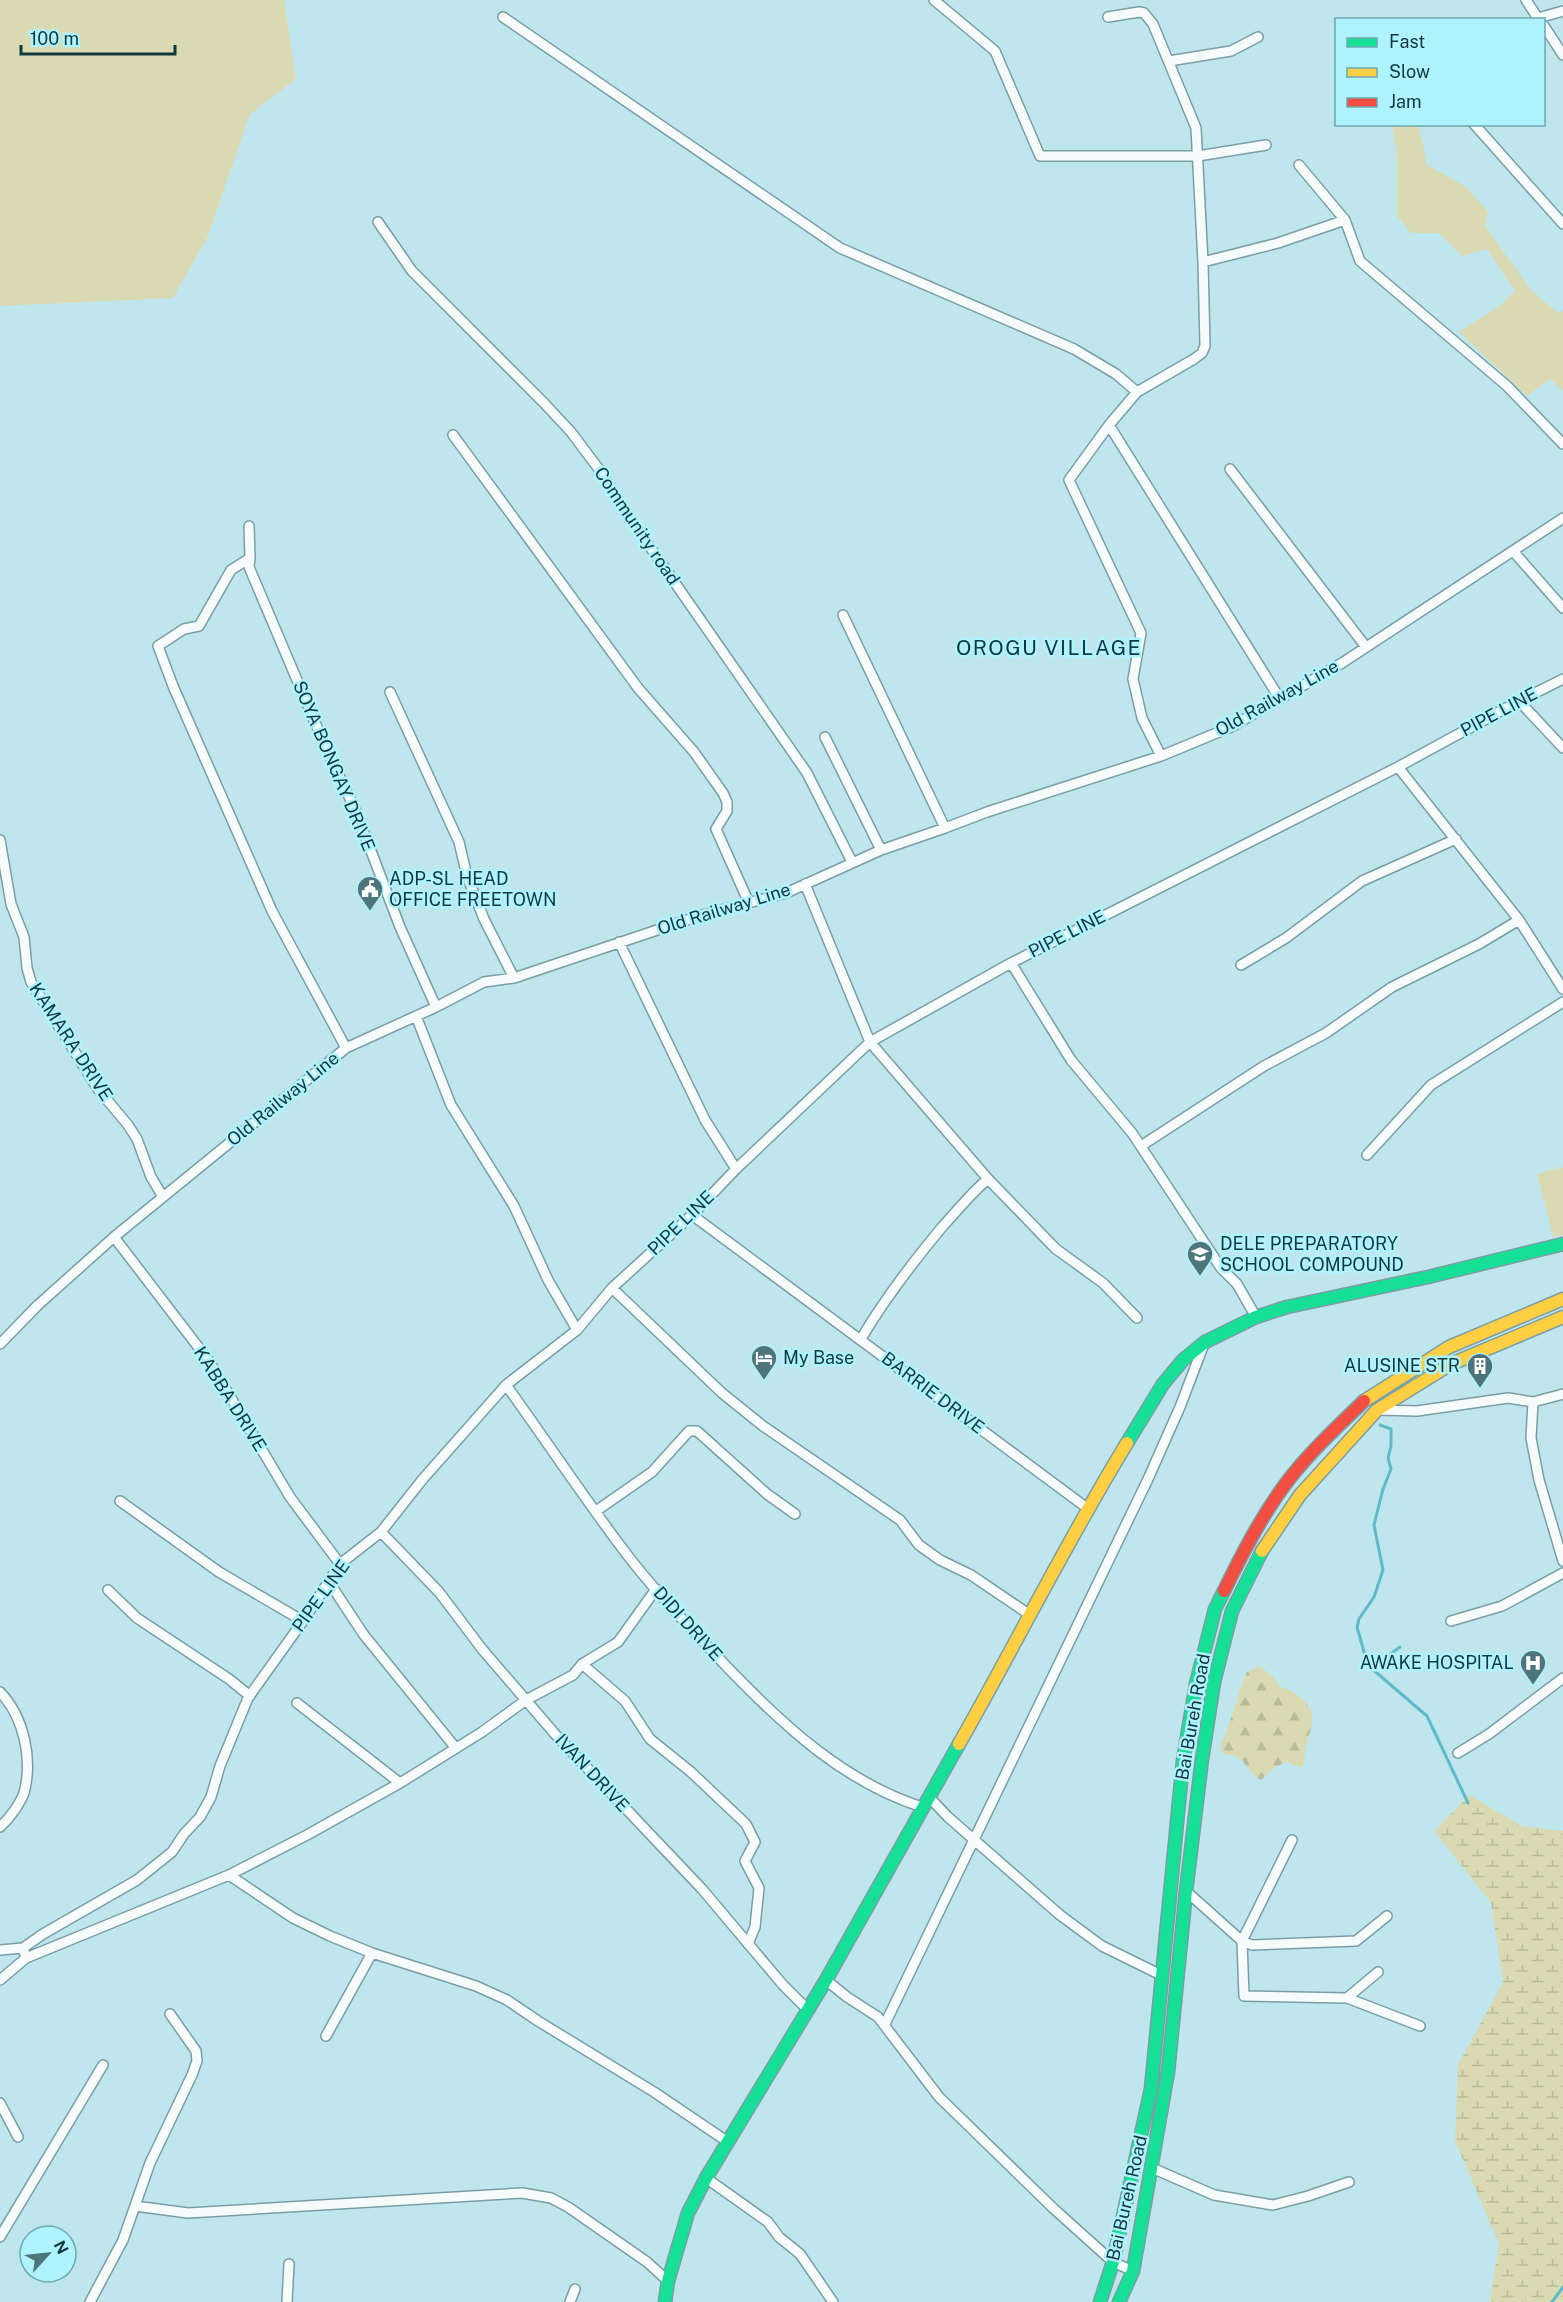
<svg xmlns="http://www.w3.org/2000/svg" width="1563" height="2302" viewBox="0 0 1563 2302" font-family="'Public Sans',sans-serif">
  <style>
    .green { fill: #d9dab3 }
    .forest { fill: url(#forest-firs) }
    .wetland { fill: url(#wetland-marsh) }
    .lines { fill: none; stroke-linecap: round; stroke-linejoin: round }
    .stream { stroke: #5fbac8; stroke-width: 3 }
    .street-casing { stroke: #7a9ea4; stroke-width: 12 }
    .fast-casing { stroke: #7a9ea4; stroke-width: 15 }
    .slow-casing { stroke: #7a9ea4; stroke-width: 15 }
    .jam-casing { stroke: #7a9ea4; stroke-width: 15 }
    .street { stroke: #f6fbfc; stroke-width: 9 }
    .fast { stroke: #16e098; stroke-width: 12 }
    .slow { stroke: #ffcf43; stroke-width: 12 }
    .jam { stroke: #f24e42; stroke-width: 12 }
    .labels { text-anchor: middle; stroke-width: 5; stroke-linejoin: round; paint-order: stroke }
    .street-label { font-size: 18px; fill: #11383e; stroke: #aef3ff }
    .poi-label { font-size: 18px; fill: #11383e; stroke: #aef3ff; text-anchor: start }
    .quarter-label { font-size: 21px; letter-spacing: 1.5px; fill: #11383e; stroke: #aef3ff }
  </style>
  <defs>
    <pattern id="forest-firs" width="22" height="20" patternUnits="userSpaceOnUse" patternTransform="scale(1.5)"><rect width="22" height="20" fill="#d9dab3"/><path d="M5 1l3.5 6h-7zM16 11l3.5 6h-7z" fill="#b9bc9b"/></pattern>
    <pattern id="wetland-marsh" width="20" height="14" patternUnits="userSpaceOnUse" patternTransform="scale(1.5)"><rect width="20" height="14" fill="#d9dab3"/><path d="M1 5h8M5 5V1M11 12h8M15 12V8" fill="none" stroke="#b9bc9b"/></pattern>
  </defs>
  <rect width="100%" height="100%" fill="#c0e6ed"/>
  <!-- green -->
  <path class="green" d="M0 0H284L296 79 250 114 208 236 173 298 0 306Z
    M1392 125H1419L1427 165 1465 186 1488 212 1485 226 1532 291 1558 313 1563 310V391L1550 379 1527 396 1459 332 1499 306 1515 291 1487 249 1462 256 1439 233H1411L1397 216V154Z
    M1563 1167V1235L1553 1237 1537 1174Z"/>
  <!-- forest -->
  <path class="forest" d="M1259 1666 1272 1675 1280 1687C1290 1689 1294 1692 1301 1698 1326 1719 1301 1736 1305 1763L1301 1768 1288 1762 1275 1767 1261 1780C1244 1771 1248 1755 1223 1754L1220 1746C1232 1722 1236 1696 1247 1672Z"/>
  <!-- wetland -->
  <path class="wetland" d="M1470 1795 1521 1826 1563 1831V2302H1490L1499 2244 1455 2141 1458 2065 1503 1982 1491 1903 1434 1831Z"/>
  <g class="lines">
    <!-- stream -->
    <path class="stream" d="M1380 1425 1391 1429V1446L1388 1458 1391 1469 1383 1489 1374 1525 1383 1570 1374 1597 1359 1619 1357 1627 1366 1659 1371 1668 1427 1716 1468 1803
      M1371 1668 1400 1647
      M1552 2302 1563 2287"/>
    <!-- street casing -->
    <g class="street-casing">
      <path id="street" d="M934 0 995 51 1040 156H1198L1266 145
        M1526 0 1539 20
        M503 17 840 248 1074 349 1116 374 1137 392
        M1108 17 1139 12 1144 13 1153 24 1196 128 1203 262 1205 346 1202 353 1194 359 1137 392 1109 425 1280 699
        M1538 18 1563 11
        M1544 26 1563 55
        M1169 61 1231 51 1258 37
        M1474 124 1563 224
        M1299 165 1345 220 1360 261 1507 386 1563 444
        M378 222 412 271 544 403 571 432 598 468 632 521 807 773 852 862
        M1203 262 1278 243 1345 220
        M1109 425 1069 480 1141 633 1133 679 1142 718 1161 756
        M453 435 638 688 694 752 723 793 727 802V811L716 829 749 903
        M1230 469 1366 647
        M249 526 250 558 231 570 199 626 184 629 158 646 173 686 272 911 346 1048
        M1513 551 1563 608
        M250 558 249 567 325 746 355 809 400 927 436 1007
        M843 615 945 828
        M390 692 459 842 467 876 484 919 514 978
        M1519 701 1563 748
        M825 737 881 850
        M1398 767 1519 920 1563 989
        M0 840 11 904 24 937 27 968 31 982 98 1089 128 1125 137 1139 151 1177 163 1197
        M805 884 870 1042 988 1179 1056 1249 1103 1283 1137 1318
        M619 942 705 1120 736 1169
        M1011 963 1071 1060 1132 1133 1221 1268 1237 1284 1256 1317
        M1241 965 1286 938 1362 881 1456 839
        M416 1016 451 1105 514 1206 548 1280 577 1330
        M1141 1146 1264 1066 1326 1033 1392 987 1479 944 1519 920
        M1367 1155 1431 1085 1563 1002
        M692 1215 1087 1508
        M114 1237 209 1361 290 1497 340 1564
        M612 1288 722 1393 763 1426 900 1520 919 1545 940 1560 971 1575 1030 1615
        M861 1339C885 1298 913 1262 943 1226 958 1210 971 1193 988 1179
        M0 1344 38 1305 114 1237 346 1048 436 1007 484 982 514 978 699 916 786 893 881 850 945 828 987 812 1161 756 1231 727 1342 663 1563 518
        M506 1385C545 1439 582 1495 622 1548 654 1591 692 1629 728 1668 784 1726 844 1782 922 1807
        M1533 1402 1531 1438 1539 1480 1563 1561
        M1379 1410 1417 1411 1508 1398 1533 1402 1563 1394
        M120 1501 219 1572 303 1621
        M596 1511 652 1472 689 1431H697L767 1494 795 1514
        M381 1532 439 1592 482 1649 555 1734 702 1889 783 1985 807 2009
        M329 1582 364 1635 455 1747
        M108 1590 137 1618 229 1679 250 1696
        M1451 1621 1502 1606 1563 1573
        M582 1664 625 1701 650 1739 691 1772 746 1824 755 1842 745 1861 759 1888 755 1927 748 1944
        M0 1692C24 1717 33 1759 24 1793 20 1804 9 1819 0 1827
        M297 1703 400 1783
        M1458 1753 1489 1734 1563 1678
        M928 1796 948 1817 1060 1915 1102 1946 1161 1975
        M1292 1840 1242 1941 1244 1996 1347 1998 1378 1972
        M229 1875 293 1918 330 1936 372 1953 476 1986 507 2000 538 2021 654 2092 728 2142
        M1186 1891 1242 1941 1252 1945 1356 1941 1387 1916
        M0 1950 23 1948
        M26 1958 229 1875 307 1835 400 1783 482 1732 526 1700 573 1675 582 1664 618 1642 656 1589
        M0 1980 26 1958 23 1948 43 1934 137 1880 172 1852 184 1834 200 1817 211 1797 220 1766 248 1698 303 1621 340 1564 381 1532 422 1480 506 1385 577 1330 612 1288 692 1215 736 1169 870 1042 1011 963 1398 767 1519 701 1563 679
        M826 1980 847 1997 878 2017 939 2097 1053 2208 1113 2262 1133 2271
        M1347 1998 1420 2026
        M885 2024 1148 1479 1180 1407 1204 1344
        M326 2036 372 1953
        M0 2103 18 2137
        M1152 2168 1214 2195 1273 2205 1308 2196 1349 2182
        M706 2178 768 2222 779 2237 800 2254 833 2302
        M135 2206 188 2213 522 2193 551 2198 568 2207 647 2262 668 2281
        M0 2237 103 2065
        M90 2302 123 2240 150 2163 192 2075 197 2061 196 2051 170 2014
        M287 2302 289 2264
        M570 2302 575 2289"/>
    </g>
    <!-- fast casing -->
    <g class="fast-casing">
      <path id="fast" d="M1127 1443 1163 1384 1183 1360 1205 1342 1256 1317 1287 1307 1428 1277 1563 1244
        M665 2302 668 2281 688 2213 706 2178 826 1980 959 1744
        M1100 2302 1113 2262 1151 2089 1183 1761 1196 1684 1215 1609 1224 1591
        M1119 2302 1133 2271 1168 2072 1186 1891 1202 1759 1214 1682 1232 1611 1262 1551"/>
    </g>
    <!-- slow casing -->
    <g class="slow-casing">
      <path id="slow" d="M1364 1401 1449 1347 1563 1299
        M1262 1551 1300 1495 1377 1410 1451 1364 1563 1317
        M959 1744C1016 1644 1067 1541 1127 1443"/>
    </g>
    <!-- jam casing -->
    <g class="jam-casing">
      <path id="jam" d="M1224 1591C1243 1552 1263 1513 1290 1478 1312 1450 1338 1426 1364 1401"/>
    </g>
    <!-- street -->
    <use href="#street" class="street"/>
    <!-- fast -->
    <use href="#fast" class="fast"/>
    <!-- slow -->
    <use href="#slow" class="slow"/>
    <!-- jam -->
    <use href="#jam" class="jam"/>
  </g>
  <!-- icons -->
  <defs>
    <g id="civic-pin" transform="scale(1.35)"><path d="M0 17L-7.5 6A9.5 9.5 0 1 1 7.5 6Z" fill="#4e757b" stroke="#aef3ff"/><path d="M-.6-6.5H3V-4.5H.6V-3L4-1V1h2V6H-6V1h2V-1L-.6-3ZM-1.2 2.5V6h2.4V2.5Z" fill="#fff"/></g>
    <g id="school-pin" transform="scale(1.35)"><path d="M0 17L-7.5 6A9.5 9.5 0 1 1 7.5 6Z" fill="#4e757b" stroke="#aef3ff"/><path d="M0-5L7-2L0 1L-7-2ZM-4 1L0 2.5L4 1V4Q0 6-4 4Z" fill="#fff"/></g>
    <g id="hotel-pin" transform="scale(1.35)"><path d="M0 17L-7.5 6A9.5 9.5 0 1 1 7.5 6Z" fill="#4e757b" stroke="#aef3ff"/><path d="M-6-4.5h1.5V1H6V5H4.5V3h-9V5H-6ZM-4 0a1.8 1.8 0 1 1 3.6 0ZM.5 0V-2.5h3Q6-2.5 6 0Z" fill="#fff"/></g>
    <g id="building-pin" transform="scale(1.35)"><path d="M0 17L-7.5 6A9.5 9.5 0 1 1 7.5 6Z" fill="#4e757b" stroke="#aef3ff"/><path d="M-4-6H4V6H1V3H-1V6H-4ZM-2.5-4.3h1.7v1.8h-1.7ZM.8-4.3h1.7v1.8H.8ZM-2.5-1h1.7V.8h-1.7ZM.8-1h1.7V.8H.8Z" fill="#fff"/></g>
    <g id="hospital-pin" transform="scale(1.35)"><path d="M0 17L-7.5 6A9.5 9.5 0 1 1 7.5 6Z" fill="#4e757b" stroke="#aef3ff"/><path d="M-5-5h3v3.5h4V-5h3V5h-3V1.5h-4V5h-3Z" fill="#fff"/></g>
  </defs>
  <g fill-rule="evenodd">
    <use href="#civic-pin" x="370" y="889"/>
    <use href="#school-pin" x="1200" y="1254"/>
    <use href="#hotel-pin" x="764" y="1358"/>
    <use href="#building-pin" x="1480" y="1366"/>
    <use href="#hospital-pin" x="1533" y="1663"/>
  </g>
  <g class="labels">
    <!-- street labels -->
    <g class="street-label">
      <text transform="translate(637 526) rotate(56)" y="6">Community road</text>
      <text transform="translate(1277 698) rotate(-29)" y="6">Old Railway Line</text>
      <text transform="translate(1499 712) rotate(-28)" y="6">PIPE LINE</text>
      <text transform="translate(334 766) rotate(67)" y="6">SOYA BONGAY DRIVE</text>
      <text transform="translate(724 909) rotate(-17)" y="6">Old Railway Line</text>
      <text transform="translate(1067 934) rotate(-27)" y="6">PIPE LINE</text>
      <text transform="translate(71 1042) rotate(57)" y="6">KAMARA DRIVE</text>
      <text transform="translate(283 1099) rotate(-39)" y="6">Old Railway Line</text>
      <text transform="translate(681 1223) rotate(-44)" y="6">PIPE LINE</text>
      <text transform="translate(933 1393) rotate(37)" y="6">BARRIE DRIVE</text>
      <text transform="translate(230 1399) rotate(58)" y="6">KABBA DRIVE</text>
      <text transform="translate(321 1596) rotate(-54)" y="6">PIPE LINE</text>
      <text transform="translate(688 1624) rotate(48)" y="6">DIDI DRIVE</text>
      <text transform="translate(1193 1717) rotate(-80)" y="6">Bai Bureh Road</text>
      <text transform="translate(592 1773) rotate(47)" y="6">IVAN DRIVE</text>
      <text transform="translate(1127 2198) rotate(-77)" y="6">Bai Bureh Road</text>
    </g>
    <!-- poi labels -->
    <g class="poi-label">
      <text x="389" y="885">ADP-SL HEAD<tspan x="389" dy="21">OFFICE FREETOWN</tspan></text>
      <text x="1220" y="1250">DELE PREPARATORY<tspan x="1220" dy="21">SCHOOL COMPOUND</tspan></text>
      <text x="783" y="1364">My Base</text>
      <text x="1460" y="1372" text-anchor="end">ALUSINE STR</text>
      <text x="1514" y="1669" text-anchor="end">AWAKE HOSPITAL</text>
    </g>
    <!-- quarter labels -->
    <g class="quarter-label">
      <text x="1049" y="655">OROGU VILLAGE</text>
    </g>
  </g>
  <!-- legend -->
  <rect x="1335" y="18" width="210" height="108" fill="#aef3ff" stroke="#6fa8b2" stroke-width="1.5"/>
  <rect x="1347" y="38" width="30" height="9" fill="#16e098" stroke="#6fa8b2" stroke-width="1.5"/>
  <text x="1389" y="48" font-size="18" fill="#11383e">Fast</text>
  <rect x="1347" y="68" width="30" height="9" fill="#ffcf43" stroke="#6fa8b2" stroke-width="1.5"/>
  <text x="1389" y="78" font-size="18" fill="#11383e">Slow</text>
  <rect x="1347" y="98" width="30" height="9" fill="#f24e42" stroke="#6fa8b2" stroke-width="1.5"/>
  <text x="1389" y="108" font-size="18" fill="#11383e">Jam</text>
  <!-- north arrow -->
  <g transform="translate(48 2254) rotate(63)"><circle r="28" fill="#aef3ff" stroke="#6fa8b2" stroke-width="1.5"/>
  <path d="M0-4.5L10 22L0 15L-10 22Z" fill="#4e757b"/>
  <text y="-9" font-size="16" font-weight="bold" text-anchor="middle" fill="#11383e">N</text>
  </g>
  <!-- scale -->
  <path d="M21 45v9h154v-9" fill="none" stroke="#11383e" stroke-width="3"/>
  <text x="30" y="45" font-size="18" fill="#11383e" stroke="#aef3ff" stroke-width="4.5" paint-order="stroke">100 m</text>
</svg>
